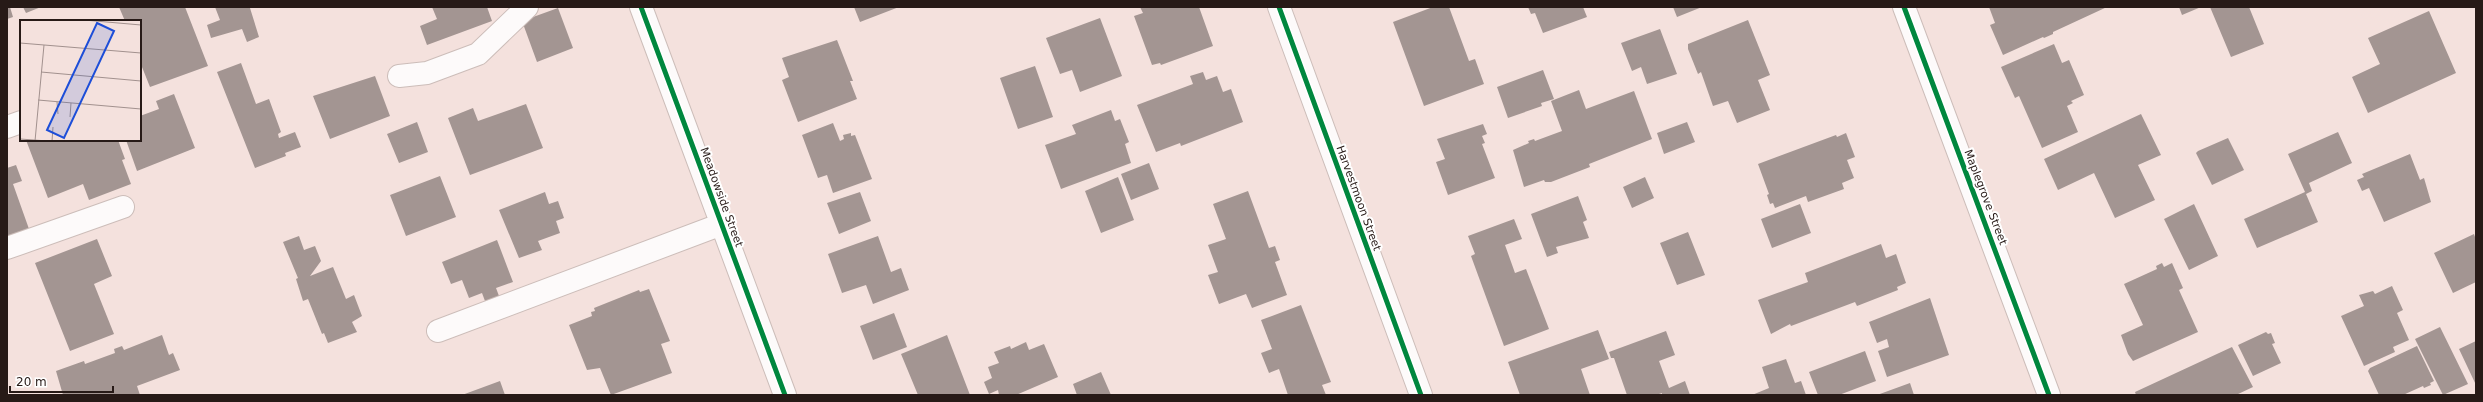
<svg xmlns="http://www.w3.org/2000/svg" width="2483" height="402" viewBox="0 0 2483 402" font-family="'DejaVu Sans',sans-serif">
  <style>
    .building { fill: #a39592 }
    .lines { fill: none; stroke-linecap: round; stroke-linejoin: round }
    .minor-casing { stroke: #ccbdb9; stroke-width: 24 }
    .minor { stroke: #fdfafa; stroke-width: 22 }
    .cycleway-casing { stroke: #fff; stroke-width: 8 }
    .cycleway { stroke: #00873e; stroke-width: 5 }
    .labels { text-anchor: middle; stroke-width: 4; stroke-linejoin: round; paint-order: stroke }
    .street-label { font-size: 11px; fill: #271a17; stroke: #fff }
    .inset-road { fill: none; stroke: #a2918e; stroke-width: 1 }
    .view { fill: #1d4ed8; fill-opacity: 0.15; stroke: #1d4ed8; stroke-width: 2 }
    .inset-edge { fill: none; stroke: #271a17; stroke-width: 2 }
  </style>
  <rect width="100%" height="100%" fill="#f4e1dd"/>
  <!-- building -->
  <path class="building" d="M7 7H10L13 17 7 19Z
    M23 7H41L26 13Z
    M119 7H185L208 66 150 87 140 62V21H125Z
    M215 7H253L250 8 259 37 247 42 242 29 211 38 207 25 220 20Z
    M432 7H487L492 21 427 45 420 26 437 19Z
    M854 7H899L860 22Z
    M1140 7H1199L1213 46 1161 65 1160 63 1152 65 1134 16 1143 13Z
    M1433 7H1449L1469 61 1475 59 1484 84 1424 106 1393 22Z
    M1528 7H1583L1587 17 1543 33 1535 13 1531 14Z
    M1673 7H1702L1677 17Z
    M1989 7H2107L2053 32V34L2044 38 2043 37 2003 55 1990 25 1995 23Z
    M2179 7H2201L2182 15Z
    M2210 7H2249L2264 44 2231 57Z
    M558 8 573 48 537 62 522 21Z
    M2429 11 2456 73 2368 113 2352 77 2380 64 2368 38Z
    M1100 18 1122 76 1080 92 1072 70 1060 74 1046 38Z
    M1748 20 1770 75 1758 80 1770 110 1737 123 1728 101 1713 106 1701 72 1698 74 1688 49V44Z
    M1660 29 1677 74 1647 84 1641 67 1632 71 1621 43Z
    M837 40 853 81H850L857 99 798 122 782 80 789 77 782 58Z
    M2054 44 2062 63 2069 60 2084 95 2071 101 2073 103 2067 106 2078 132 2042 148 2019 96 2015 98 2001 67Z
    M241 63 256 104 269 99 281 132 278 134 279 138 295 132 301 147 285 153 286 156 255 168 217 72Z
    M1035 66 1053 117 1018 129 1000 78Z
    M1543 70 1554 99 1541 103 1542 106 1508 118 1497 87Z
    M1203 72 1206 80 1217 76 1223 92 1231 89 1243 122 1181 146 1180 143 1156 152 1137 105 1193 84 1190 76Z
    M375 76 390 116 330 139 313 96Z
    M1579 90 1586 109 1634 91 1652 139 1589 164 1590 167 1551 182H1545L1544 180 1524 187 1513 150 1529 143 1528 141 1534 139 1535 141 1562 131 1551 101Z
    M174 94 195 148 137 171 126 140H140V116L159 109 156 101Z
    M526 104 543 148 470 175 448 118 473 108 478 121Z
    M1111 110 1115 121 1120 119 1129 142 1125 144 1131 163 1061 189 1045 145 1076 134 1072 125Z
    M2141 114 2161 155 2138 165 2155 200 2115 218 2094 173 2058 190 2044 159Z
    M417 122 428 152 399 163 387 134Z
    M1687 122 1695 142 1664 154 1657 133Z
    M833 123 840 141 844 139 843 135 851 133V136L855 135 872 179 833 193 827 175 818 178 802 135Z
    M1483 124 1487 134 1482 136 1485 143 1482 144 1495 178 1448 195 1436 162 1445 159 1437 139Z
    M2338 132 2352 163 2309 183 2312 191 2306 194 2318 222 2257 248 2244 219 2305 192 2288 154Z
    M1846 133 1855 157 1847 160 1854 178 1842 183 1844 189 1808 202 1806 196 1775 208 1773 203 1770 204 1767 195 1769 194 1758 164 1836 135 1837 137Z
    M2228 138 2244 170 2212 185 2196 153 2198 151Z
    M26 140H118L125 159 122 160 131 184 89 200 83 184 48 198Z
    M2410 154 2420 180 2424 178 2431 202 2384 222 2369 188 2362 191 2357 180 2364 177 2362 174Z
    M1149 163 1159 189 1131 200 1121 174Z
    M16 165 22 181 13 184 29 229 7 237V168Z
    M440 176 456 217 406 236 390 195Z
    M1118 177 1134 220 1101 233 1085 191Z
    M1645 177 1654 198 1632 208 1623 187Z
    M1248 191 1269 248 1275 246 1280 260 1275 262 1287 295 1252 308 1246 294 1219 304 1208 275 1218 272 1208 245 1226 239 1213 204Z
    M545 192 549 204 558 201 564 218 556 221 560 233 538 241 542 250 519 258 499 210Z
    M860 192 871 221 839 234 827 203Z
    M1578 196 1587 220 1583 222 1589 238 1556 247 1558 253 1547 257 1531 214Z
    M1800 204 1811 233 1772 248 1761 219Z
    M2194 204 2218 256 2189 270 2164 219Z
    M1514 219 1522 239 1505 245 1515 273 1526 269 1549 329 1504 346 1471 256 1475 254 1468 236Z
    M1688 232 1705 275 1677 285 1660 243Z
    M2474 234 2476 240V282L2453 293 2434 253Z
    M299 236 304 250 315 246 321 261 310 276 333 267 346 299 354 295 362 316 352 322 357 332 328 343 324 333 322 334 308 299 303 301 296 279 298 278 283 242Z
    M878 236 891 272 901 268 909 290 873 304 866 285 842 293 828 254Z
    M97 239 112 276 94 284 114 334 70 351 35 263Z
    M497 240 513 282 496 288 499 296 485 301 482 293 469 298 462 280 451 284 442 262Z
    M1881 244 1886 258 1896 254 1906 283 1897 287 1898 290 1857 306 1855 302 1791 326 1790 324 1771 334 1758 300 1808 282 1805 273Z
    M2162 263 2164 267 2172 263 2183 288 2179 290 2198 332 2133 361 2128 354 2121 335 2143 325 2124 284 2157 269 2156 266Z
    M2392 286 2403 310 2397 313 2409 340 2393 347 2395 352 2364 366 2341 316 2364 306 2359 295 2373 291 2375 294Z
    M649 289 670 341 661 344 672 373 611 395 600 368 587 370 569 325 592 316 591 312 595 311 594 308 639 290 640 292Z
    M1930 298 1949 355 1887 377 1878 351 1889 347 1887 339 1877 343 1869 322Z
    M1301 305 1331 382 1322 385 1326 395H1288L1279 369 1269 373 1261 353 1272 349 1261 320Z
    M894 313 907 347 873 360 860 326Z
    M2440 327 2468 384 2443 395 2415 339Z
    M1598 330 1609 359 1581 369 1590 395H1520L1508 362Z
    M1666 331 1675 355 1659 361 1669 388 1685 381 1690 395H1662V393L1656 395H1627L1614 358H1611L1609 352Z
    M2266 332 2268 334 2271 333 2275 343 2272 344 2281 363 2253 376 2238 345Z
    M162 335 169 355 173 353 180 370 137 386 140 395H63L56 371 84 361 85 364 115 353 114 349 122 346 124 350Z
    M947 335 970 395H918L901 354Z
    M2476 341V385L2459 349Z
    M1026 342 1029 350 1044 344 1058 377 1016 395H999L998 390 989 394 984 382 992 378 988 367 999 363 994 352 1010 346 1011 349Z
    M2417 346 2434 381 2430 383 2431 385 2424 388 2423 386 2403 395H2379L2368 371 2370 368Z
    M2232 347 2253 387 2236 395H2136L2135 392Z
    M1865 351 1876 381 1839 395H1818L1809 372Z
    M1786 359 1795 383 1801 381 1806 395H1752L1769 388 1762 367Z
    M1101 372 1111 395H1077L1073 384Z
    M500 381 505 395H462Z
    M1910 383 1914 395H1877Z"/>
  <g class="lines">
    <!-- minor casing -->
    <g class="minor-casing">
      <path id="minor" d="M641 7 785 395
        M1279 7 1421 395
        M1904 7 2049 395
        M399 76 427 73 478 54 527 7
        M7 127 21 122
        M7 248 123 207
        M438 331 722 224"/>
    </g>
    <!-- minor -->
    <use href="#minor" class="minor"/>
    <!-- cycleway casing -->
    <g class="cycleway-casing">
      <path id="cycleway" d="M641 7 785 395
        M1279 7 1421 395
        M1904 7 2049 395"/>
    </g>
    <!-- cycleway -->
    <use href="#cycleway" class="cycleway"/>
  </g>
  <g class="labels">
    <!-- street labels -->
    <g class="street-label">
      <text transform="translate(722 197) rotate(70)" y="4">Meadowside Street</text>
      <text transform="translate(1986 197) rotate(69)" y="4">Maplegrove Street</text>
      <text transform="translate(1359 198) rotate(70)" y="4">Harvestmoon Street</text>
    </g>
  </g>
  <!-- overview -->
  <g transform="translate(20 20)">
    <rect width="121" height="121" fill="#f4e1dd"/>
    <path class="inset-road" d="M64 0 121 5M0 23 121 33M21 52 121 61M18 80 121 89M37 82 38 94M50 97 51 83M0 119 28 121M15 121 24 25M32 121 33 107"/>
    <path class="view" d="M77 3 94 11 44 118 27 110Z"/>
    <rect width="121" height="121" class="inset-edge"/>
  </g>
  <!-- border -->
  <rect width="2483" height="402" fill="none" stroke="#271a17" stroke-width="16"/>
  <!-- scale -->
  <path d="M10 386v6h103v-6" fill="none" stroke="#271a17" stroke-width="2"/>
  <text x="16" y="386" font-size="12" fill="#271a17" stroke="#ffffff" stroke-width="3" paint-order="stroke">20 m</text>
</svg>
